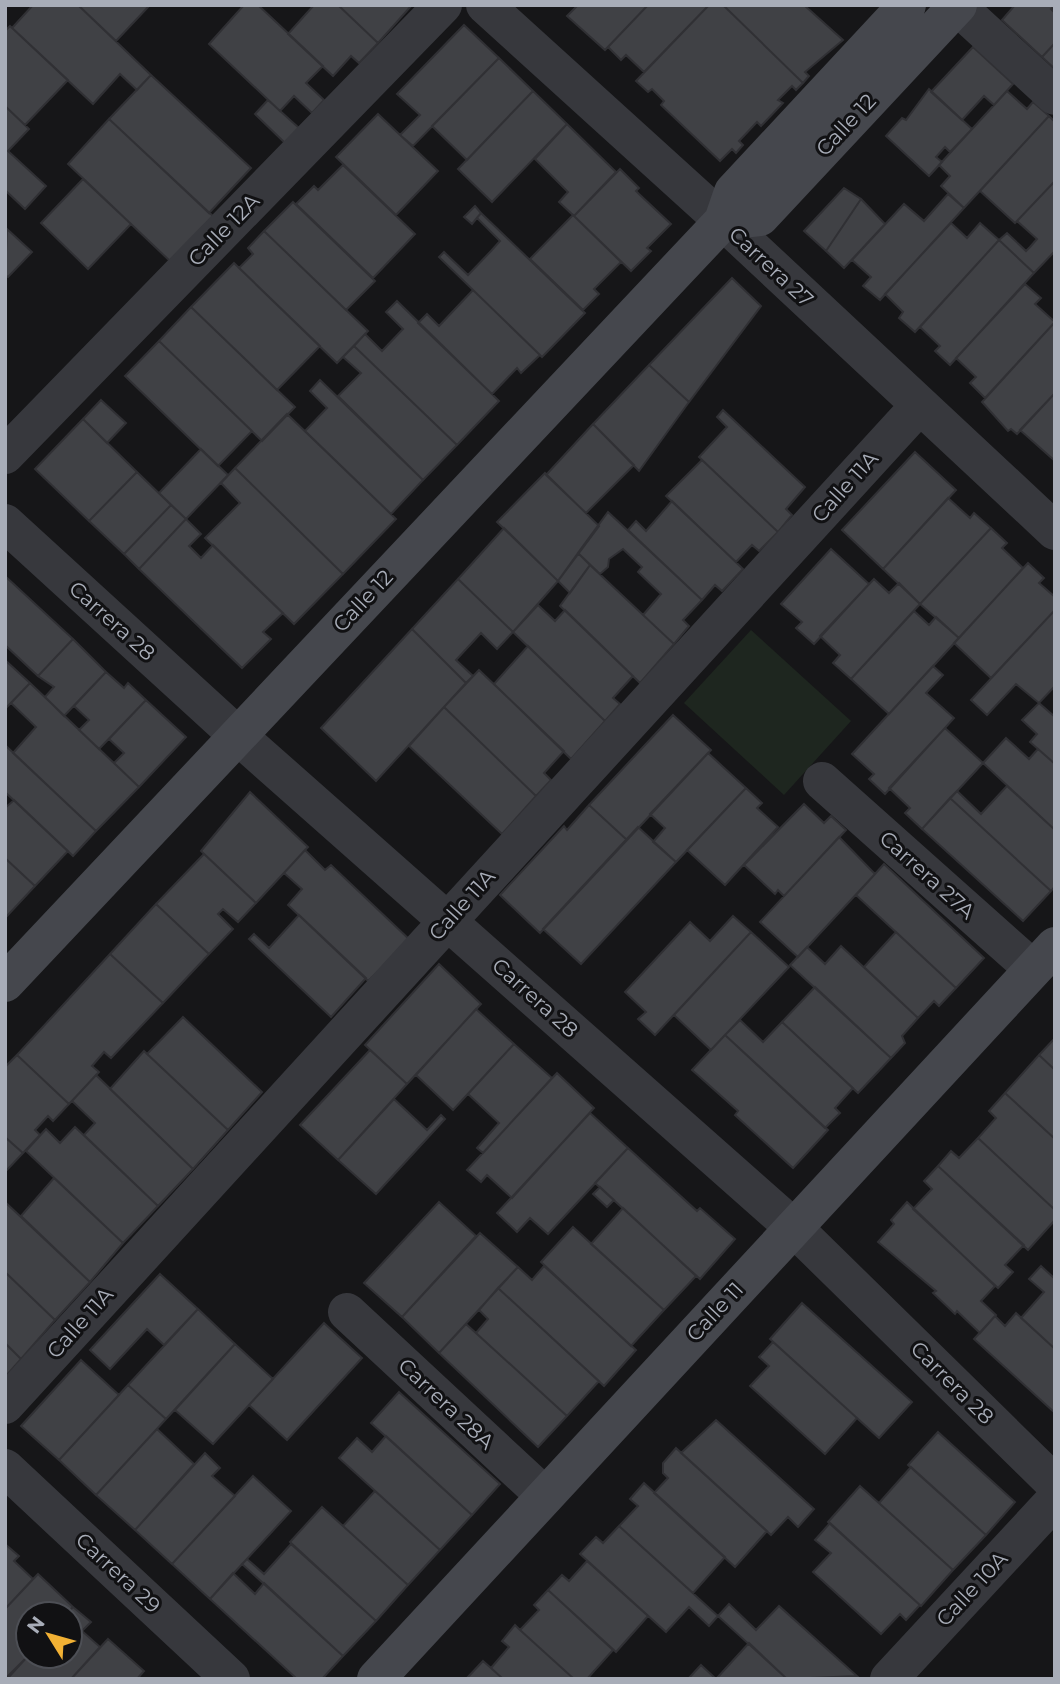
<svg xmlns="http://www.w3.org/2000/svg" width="1060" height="1684" viewBox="0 0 1060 1684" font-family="Montserrat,sans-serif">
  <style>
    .green { fill: #1e261f }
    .building { fill: #404145; stroke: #303034; stroke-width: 2 }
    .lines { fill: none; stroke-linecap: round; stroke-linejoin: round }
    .street { stroke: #37383d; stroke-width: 38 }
    .secondary { stroke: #45474d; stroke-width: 38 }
    .labels { text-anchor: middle; stroke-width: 6; stroke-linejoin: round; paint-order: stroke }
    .street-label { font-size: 21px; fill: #a8adb8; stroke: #111113 }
  </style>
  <rect width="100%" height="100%" fill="#161618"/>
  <!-- green -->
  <path class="green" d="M751 630 851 721 784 795 684 703Z"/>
  <!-- building -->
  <path class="building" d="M33 5H78L151 75 137 90 120 74 93 104 12 28Z
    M78 5H150L116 41Z
    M244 5H258L323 66 306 83 324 100 312 113 294 96 280 111 209 44Z
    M314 5H338L378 43 359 63 351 56 333 76 288 34Z
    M338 5H412L378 43Z
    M578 5H648L605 50 567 16Z
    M648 5H709L644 72 626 55 621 60 608 47Z
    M709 5H723L803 83 796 90 792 86 778 100 783 103 761 126 757 122 739 141 743 145 736 153 732 149 720 161 661 105 664 101 652 89 648 92 636 81Z
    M723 5H804L843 40 805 72 809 76 803 83Z
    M1015 5H1055L1051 9 1055 13V43L1042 57 1002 20Z
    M464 25 499 58 413 146 400 135 420 115 397 94Z
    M10 26 68 80 25 125 5 106V31Z
    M1055 43V69L1042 57Z
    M973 47 1013 84 994 105 984 96 962 120 931 92Z
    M499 58 533 91 467 160 432 126Z
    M151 75 251 168 209 213 109 119Z
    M929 89 972 129 950 152 945 147 936 157 942 162 929 176 886 136 902 118 906 120Z
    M533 91 567 124 492 202 458 169Z
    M1007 91 1027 109 1033 102 1049 116 964 208 941 186 950 176 939 165Z
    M268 100 299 128 285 143 255 114Z
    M5 106 29 129 8 151 46 186 25 209 5 190Z
    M378 114 438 171 396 215 336 157Z
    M1049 116 1055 122V181L1015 223 980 191Z
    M109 119 214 217 172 263 68 164Z
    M567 124 616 172 574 216 559 202 568 192 535 159Z
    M343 165 415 234 373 278 296 204 314 186 318 190Z
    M620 169 639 188 636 191 639 194 671 224 647 248 651 251 631 271 574 216Z
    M83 179 131 224 88 269 41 223Z
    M1055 181V251L1034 273 999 240 1007 233 1026 251 1030 247 1037 239 1017 221Z
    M844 188 861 199 826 251 804 231Z
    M948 194 964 208 880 300 863 286 871 277 852 260 904 204 924 221Z
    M861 199 885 224 844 268 826 251Z
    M293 202 375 281 346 310 264 231Z
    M475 206 481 213 472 224 464 217Z
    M481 213 585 313 542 357 439 257 444 252 468 275 491 251 500 241 477 218Z
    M573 215 621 262 594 289 599 294 583 310 530 259Z
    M951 223 967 238 980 223 999 240 915 332 899 318 903 312 885 294Z
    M7 229 32 252 8 277 5 275Z
    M264 231 368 331 337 363 239 268 253 254 248 248Z
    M999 240 1034 273 950 365 935 351 940 346 920 327Z
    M234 263 320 346 277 390 191 307Z
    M732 278 761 306 689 402 649 365Z
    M1025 284 1041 298 1035 304 1055 322 985 398 970 383 976 377 956 358Z
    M473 290 540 355 521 373 517 368 492 394 418 323 427 314 439 326Z
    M397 301 499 401 457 445 354 346 365 334 382 351 403 329 386 312Z
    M191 307 295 407 262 441 159 341Z
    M1055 322V393L1017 434 1011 429 1008 431 982 402Z
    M159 341 252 431 218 466 125 376Z
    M354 346 457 445 423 480 338 396 361 373 343 357Z
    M649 365 689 402 639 471 593 424Z
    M320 380 423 480 391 514 305 431 327 408 310 391Z
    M1055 393V461L1020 430Z
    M101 400 126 423 107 443 83 419Z
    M723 410 805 487 786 509 792 515 778 532 699 457 727 427 717 417Z
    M287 414 396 519 343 574 235 468Z
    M83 419 137 472 89 521 35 469Z
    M593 424 634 465 586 513 546 475Z
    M201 449 228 475 186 519 159 493Z
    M915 452 956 490 883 569 842 530Z
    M702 460 778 532 759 551 752 545 736 562 666 496Z
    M235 468 343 574 294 624 205 538 240 503 221 483Z
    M137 472 171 505 124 554 89 521Z
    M545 473 599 526 558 581 497 522Z
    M948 498 970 518 974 513 991 528 920 604 883 569Z
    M672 501 743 569 722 591 715 585 702 600 628 530 636 521 646 531Z
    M171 505 186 519 139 569 124 554Z
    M608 512 702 600 683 620 689 626 674 644 643 615 661 594 638 572 642 567 623 549 609 559 608 567 600 574 578 553Z
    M186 519 201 534 189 546 201 558 213 545 283 613 263 632 271 639 242 668 139 569Z
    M504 528 558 581 513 632 458 579Z
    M991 528 1007 543 1002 548 1023 568 959 638 920 604Z
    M831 549 869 584 814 644 796 628 802 622 781 604Z
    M578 553 590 565 570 593 558 581Z
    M1028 563 1044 578 1039 583 1055 597V610L991 678 954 643Z
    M590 565 674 644 640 683 560 606Z
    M5 576 73 639 38 676 5 645Z
    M458 579 513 632 497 649 481 633 456 660 473 676 466 683 412 629Z
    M874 579 889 593 899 583 920 604 851 679 833 663 840 655 820 636Z
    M538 605 555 621 565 610 633 676 613 698 620 704 605 721 513 632Z
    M1055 610V686L1039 703 1016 684 987 715 971 700Z
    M914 611 929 625 936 617 959 638 889 714 851 679Z
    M412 629 466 683 376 781 321 728Z
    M73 639 106 672 64 716 45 697 54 687 38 676Z
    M528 646 605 721 571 759 494 684Z
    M5 660 30 683 5 709Z
    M933 666 943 675 926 693 954 718 885 794 869 779 874 774 852 754Z
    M479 670 564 751 544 773 551 780 536 796 444 707Z
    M106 672 124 688 128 683 146 700 99 749 79 730 89 720 74 706Z
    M30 683 139 787 96 831 13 753 36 727 11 703Z
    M146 700 186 737 139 787 114 763 124 753 109 739Z
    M1039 703 1055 717V764L1030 742 1037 734 1022 720Z
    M444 707 536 796 502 834 409 746Z
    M673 715 711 750 627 840 589 805Z
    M945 728 983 763 922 829 905 813 910 808 889 788Z
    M1006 738 1029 759 1038 749 1055 764V830L983 763Z
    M5 745 96 831 73 856 5 792Z
    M708 753 746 788 676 862 653 842 665 828 650 814Z
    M1007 786 1055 830V886L1051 891 950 798 957 791 981 814Z
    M746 788 762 803 757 808 778 827 725 885 687 850Z
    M250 792 308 847 256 903 201 851Z
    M950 798 1051 891 1023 921 922 829Z
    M14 800 68 851 35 886 5 858V808Z
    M804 804 824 823 831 816 846 830 784 896 778 890 775 894 744 865Z
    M589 805 627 840 540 933 500 895 564 826 567 830Z
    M638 827 676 862 581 964 543 929Z
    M839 837 875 874 798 957 760 922Z
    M305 850 325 870 331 865 411 941 368 981 288 905 302 889 284 873Z
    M204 854 256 903 238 922 223 909 218 914 233 929 209 954 156 904Z
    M5 858 35 886 7 916 5 915Z
    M884 864 984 958 956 988 856 895Z
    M156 904 209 954 163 1003 110 954Z
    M299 915 366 978 331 1017 249 939 254 934 269 948Z
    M733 916 751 932 655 1035 638 1019 646 1012 625 992 690 922 710 941Z
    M751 932 789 967 711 1050 674 1015Z
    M896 932 956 988 939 1006 934 1001 918 1018 864 967Z
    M841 946 918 1018 902 1036 905 1043 891 1058 790 965 807 947 825 964Z
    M110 954 163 1003 111 1058 104 1052 92 1066 99 1072 69 1104 17 1055Z
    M439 964 481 1004 407 1084 365 1045Z
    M815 987 891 1058 858 1093 782 1022Z
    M476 1009 514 1044 453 1110 416 1075Z
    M183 1017 262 1092 228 1130 147 1054Z
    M740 1020 763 1042 782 1022 853 1088 835 1108 840 1113 825 1128 725 1035Z
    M725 1035 828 1130 793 1168 735 1115 738 1111 692 1070Z
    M1055 1038V1070L1039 1055Z
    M514 1044 552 1078 483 1153 477 1148 499 1123 468 1094Z
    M370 1050 407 1084 338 1160 300 1125Z
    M144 1051 228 1130 193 1169 110 1089Z
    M17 1055 69 1104 53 1121 48 1116 35 1130 40 1135 23 1153 5 1137V1067Z
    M1039 1055 1055 1070V1139L1005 1093Z
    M557 1073 594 1108 512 1198 487 1175 481 1182 467 1170Z
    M96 1075 193 1169 158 1206 84 1135 95 1123 72 1101Z
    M1005 1093 1055 1139V1210L978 1138 996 1118 989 1111Z
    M394 1099 427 1130 441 1115 445 1119 376 1194 338 1160Z
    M590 1113 628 1148 548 1234 530 1218 517 1232 497 1213Z
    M75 1127 158 1206 123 1243 26 1151 46 1129 60 1143Z
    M5 1137 23 1153 5 1172Z
    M978 1138 1055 1210V1220L1028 1250 938 1166 951 1151 959 1158Z
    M628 1148 697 1211 700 1208 735 1239 700 1279 595 1183Z
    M938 1166 1024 1245 1005 1265 1013 1272 998 1288 913 1209 932 1189 924 1181Z
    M54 1178 123 1243 90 1282 21 1216Z
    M600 1187 614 1200 607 1207 593 1194Z
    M5 1202 90 1282 55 1320 5 1272Z
    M439 1202 476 1236 402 1317 364 1283Z
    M907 1202 995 1286 981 1301 996 1315 980 1333 957 1311 955 1314 933 1293 936 1291 878 1242 894 1224 891 1220Z
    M623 1208 696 1276 664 1310 591 1244Z
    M573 1227 664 1310 631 1346 541 1262Z
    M480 1233 518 1267 439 1353 402 1317Z
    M544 1266 636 1350 604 1386 498 1288 518 1267 532 1280Z
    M1041 1266 1055 1279V1349L1021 1318 1044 1292 1029 1279Z
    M5 1272 55 1320 21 1359 5 1343Z
    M160 1274 198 1309 164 1345 147 1329 110 1369 90 1350Z
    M498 1288 599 1381 567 1416 476 1333 488 1319 479 1310Z
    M802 1303 912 1402 879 1438 770 1339Z
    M198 1309 235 1344 166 1419 128 1385Z
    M1016 1313 1055 1349V1413L974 1339 995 1316 1005 1326Z
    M324 1323 362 1358 287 1440 249 1405Z
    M466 1324 567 1416 538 1447 439 1353Z
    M773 1342 857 1418 825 1454 750 1386 769 1366 759 1357Z
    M5 1343 21 1359 5 1377Z
    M235 1344 273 1379 213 1444 175 1410Z
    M81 1360 119 1395 59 1460 21 1426Z
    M128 1385 166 1419 96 1495 59 1460Z
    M399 1392 500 1484 472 1515 371 1423Z
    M716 1420 814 1509 798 1527 788 1517 771 1535 681 1453Z
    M157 1429 194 1464 135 1530 96 1495Z
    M938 1432 1015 1502 986 1535 908 1465Z
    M386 1436 472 1515 440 1550 339 1458 357 1438 372 1452Z
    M676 1448 767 1531 735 1567 654 1493 668 1478 663 1473V1463Z
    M205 1453 220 1468 212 1476 235 1496 172 1564 135 1530Z
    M911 1467 986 1535 953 1570 879 1503Z
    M253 1476 291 1511 210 1599 172 1564Z
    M644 1483 725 1557 693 1593 619 1526 638 1506 630 1499Z
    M860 1486 953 1570 921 1606 828 1522Z
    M375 1491 440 1550 408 1585 343 1526Z
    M322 1507 408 1585 376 1621 290 1542Z
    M830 1523 920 1605 906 1620 900 1614 881 1634 813 1572 831 1553 815 1540Z
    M619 1526 718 1616 709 1626 689 1607 666 1632 580 1554 596 1537 603 1543Z
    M5 1544 19 1556 14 1561 33 1579 5 1609Z
    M291 1544 376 1621 343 1656 242 1564 247 1559 264 1574Z
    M587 1561 648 1616 616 1652 548 1590 562 1575 569 1581Z
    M233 1573 255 1594 264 1583 343 1656 322 1679H297L210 1599Z
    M38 1574 73 1607 66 1614H28V1656L5 1679V1609Z
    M548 1590 613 1650 587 1679H574L520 1630 539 1610 534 1605Z
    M729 1604 756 1630 779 1606 857 1676 787 1679 718 1616Z
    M73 1607 91 1622 82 1631 100 1647 71 1679H7L28 1656H70V1614H66Z
    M515 1625 520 1630 574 1679H503L491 1668 509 1647 502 1641Z
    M108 1639 144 1671 137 1679H71Z
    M749 1643 787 1679H716Z
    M483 1661 491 1668 503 1679H466Z
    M701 1665 716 1679H688Z"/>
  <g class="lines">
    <!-- street -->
    <path class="street" d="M485 5 723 221 1055 531
      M957 6 1055 96
      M5 455 443 5
      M5 523 237 735 793 1227 1055 1484
      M822 781 1033 969
      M347 1312 545 1496
      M5 1405 920 405
      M5 1468 231 1679
      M889 1679 1055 1500"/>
    <!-- secondary -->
    <path class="secondary" d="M723 221 760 217 958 5
      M5 983 723 221 733 192 907 5
      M376 1679 1055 946"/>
  </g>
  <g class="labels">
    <!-- street labels -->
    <g class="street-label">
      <text transform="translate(846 125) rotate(-47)" y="7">Calle 12</text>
      <text transform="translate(224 230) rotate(-46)" y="7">Calle 12A</text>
      <text transform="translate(771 267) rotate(43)" y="7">Carrera 27</text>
      <text transform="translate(845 487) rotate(-48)" y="7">Calle 11A</text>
      <text transform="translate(363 601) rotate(-47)" y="7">Calle 12</text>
      <text transform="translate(112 621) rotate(42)" y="7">Carrera 28</text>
      <text transform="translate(927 875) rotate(42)" y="7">Carrera 27A</text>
      <text transform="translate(462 905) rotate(-48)" y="7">Calle 11A</text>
      <text transform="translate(535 998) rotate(42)" y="7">Carrera 28</text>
      <text transform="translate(715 1312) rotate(-47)" y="7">Calle 11</text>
      <text transform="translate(80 1323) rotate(-48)" y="7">Calle 11A</text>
      <text transform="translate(952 1383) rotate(45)" y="7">Carrera 28</text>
      <text transform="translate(446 1404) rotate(43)" y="7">Carrera 28A</text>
      <text transform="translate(118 1573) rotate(43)" y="7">Carrera 29</text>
      <text transform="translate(972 1589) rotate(-47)" y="7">Calle 10A</text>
    </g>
  </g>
  <!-- border -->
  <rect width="1060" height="1684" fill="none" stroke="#a8adb8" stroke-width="14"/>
  <!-- north arrow -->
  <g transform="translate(49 1635) rotate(307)"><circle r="33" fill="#111113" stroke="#4d4f55" stroke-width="2"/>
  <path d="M0-5L12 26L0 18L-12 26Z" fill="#f2b134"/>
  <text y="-10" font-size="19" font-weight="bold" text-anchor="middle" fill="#a8adb8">N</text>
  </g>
</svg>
